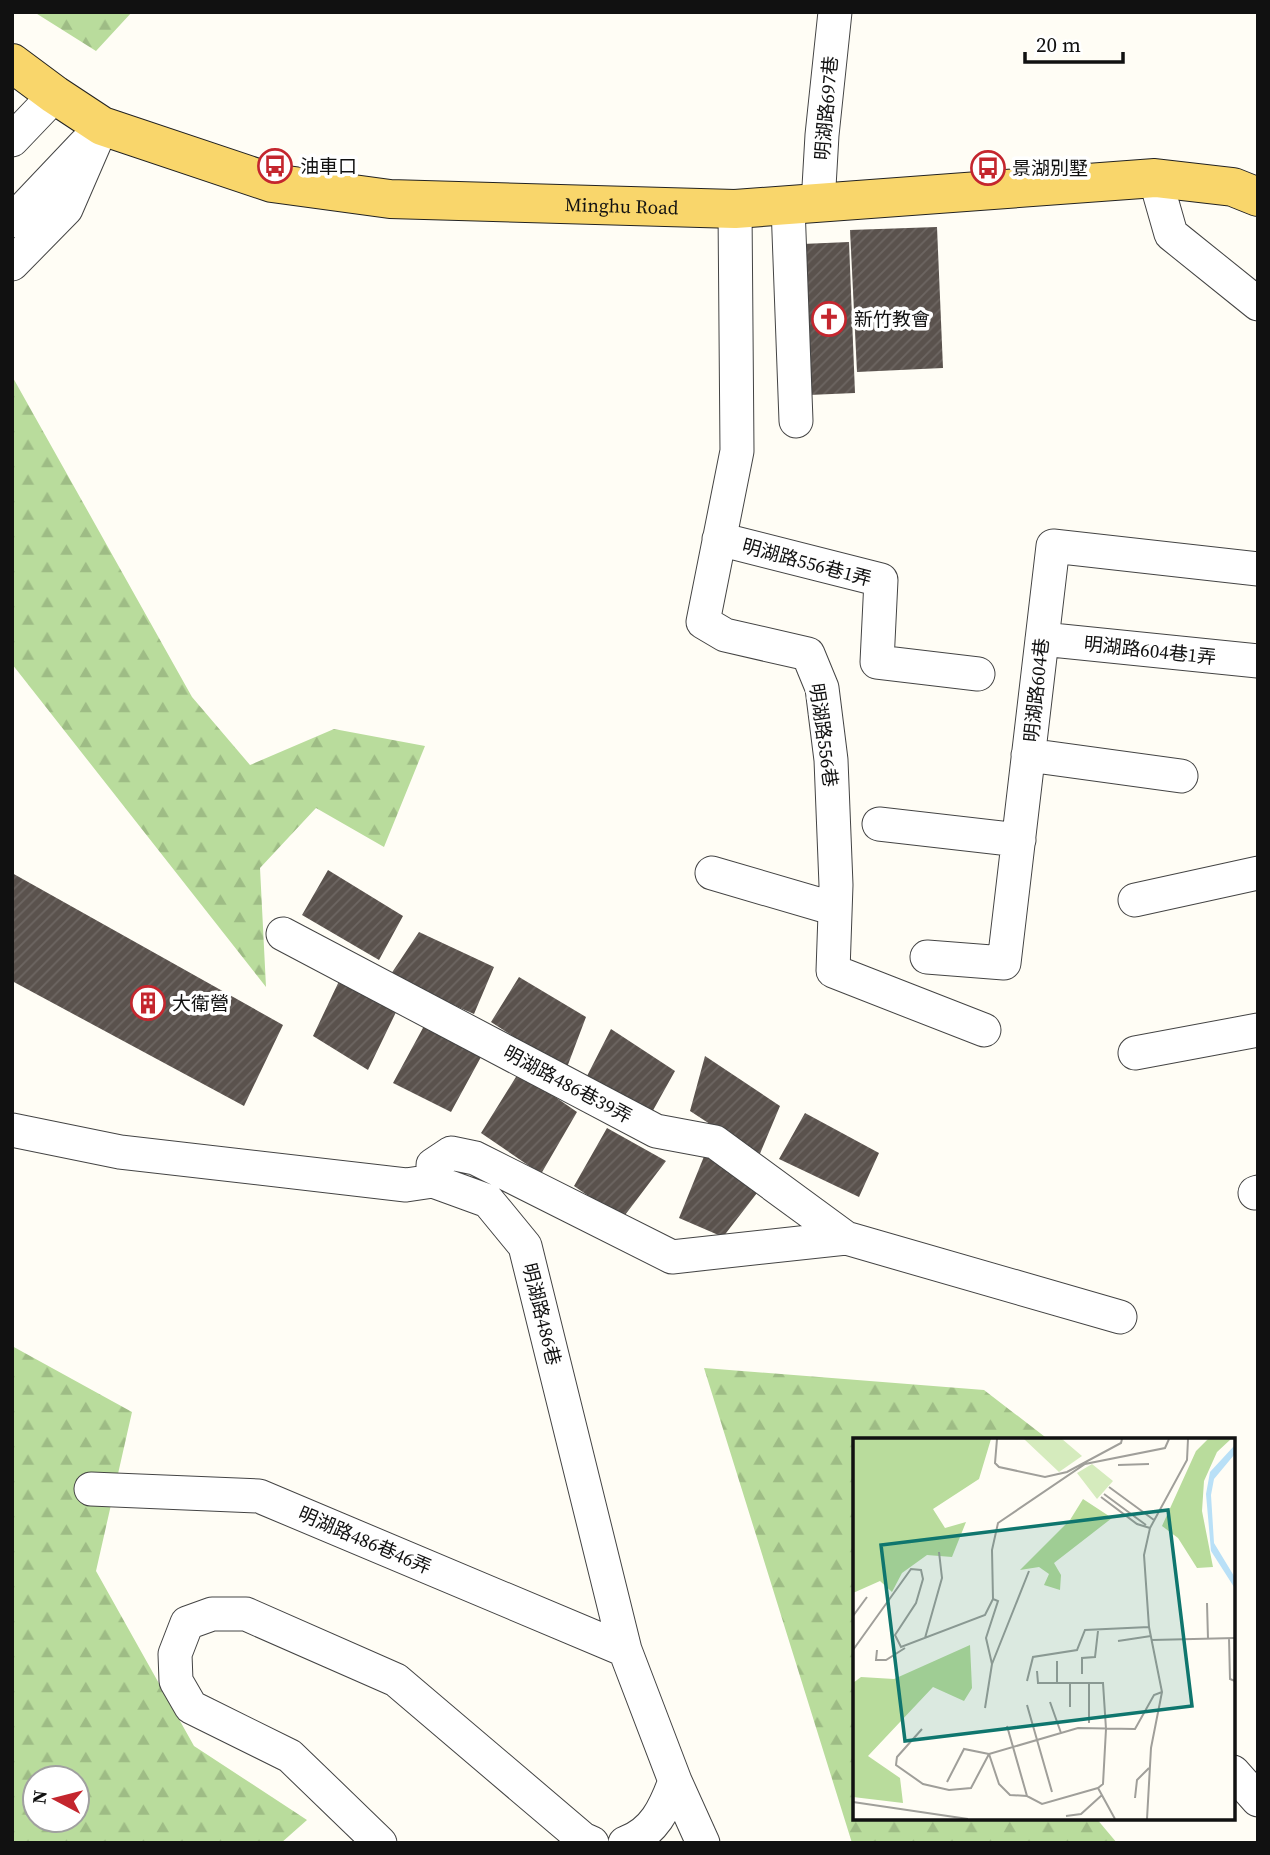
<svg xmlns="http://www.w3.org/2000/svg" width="1270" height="1855" viewBox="0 0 1270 1855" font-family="'Source Serif 4','Noto Sans TC',serif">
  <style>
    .forest { fill: url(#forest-firs); fill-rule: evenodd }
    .building { fill: url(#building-hatch) }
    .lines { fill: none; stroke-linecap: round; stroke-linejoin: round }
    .minor-casing { stroke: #444; stroke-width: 35 }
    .major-casing { stroke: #222; stroke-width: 40 }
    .minor { stroke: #fff; stroke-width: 33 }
    .major { stroke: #f9d66b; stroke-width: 38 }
    .labels { text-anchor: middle; stroke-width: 7; stroke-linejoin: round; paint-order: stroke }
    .street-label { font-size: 19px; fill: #111; stroke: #fff }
    .poi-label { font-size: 19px; fill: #111; stroke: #fff; text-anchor: start }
    .inset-road { fill: none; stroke: #a09f9a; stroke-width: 2 }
    .view { fill: #0f766e; fill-opacity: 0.15; stroke: #0f766e; stroke-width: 3.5 }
    .inset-edge { fill: none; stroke: #111; stroke-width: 3.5 }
  </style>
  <defs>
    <pattern id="forest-firs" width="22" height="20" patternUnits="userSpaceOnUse" patternTransform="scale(1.75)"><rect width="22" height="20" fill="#b9dc9c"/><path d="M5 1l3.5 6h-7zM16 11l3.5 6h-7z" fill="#9ebc85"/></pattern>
    <pattern id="building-hatch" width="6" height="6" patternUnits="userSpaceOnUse" patternTransform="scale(1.75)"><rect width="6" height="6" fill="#5a524d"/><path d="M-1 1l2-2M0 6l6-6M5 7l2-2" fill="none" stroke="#6d6662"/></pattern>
  </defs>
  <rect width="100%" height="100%" fill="#fffdf5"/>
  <!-- forest -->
  <path class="forest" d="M34 12H132L96 51Z
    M12 376 192 697 250 765 334 729 425 746 384 847 316 808 260 868 266 987 12 664Z
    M12 1346 132 1412 96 1571 194 1746 307 1820 281 1843H12ZM35 1778H77V1820H35Z
    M704 1368 984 1390 1049 1440H855V1818H1096L1117 1843H852Z"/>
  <!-- building -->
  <path class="building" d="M937 227 943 368 857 372 850 230Z
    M849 242 855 393 809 395 802 244Z
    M328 870 403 916 379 960 302 915Z
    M12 873 283 1025 244 1106 12 981Z
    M419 932 494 967 474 1014 389 977Z
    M341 977 398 1008 368 1070 313 1036Z
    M519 977 586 1017 566 1070 491 1022Z
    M424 1026 481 1057 451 1112 393 1083Z
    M611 1029 675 1071 651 1114 587 1076Z
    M705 1056 780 1106 759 1156 690 1111Z
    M519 1072 577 1112 541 1174 481 1133Z
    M805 1113 879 1153 859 1197 779 1159Z
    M607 1128 666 1161 622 1219 574 1186Z
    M705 1154 757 1193 723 1237 679 1218Z"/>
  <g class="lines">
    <!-- minor casing -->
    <g class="minor-casing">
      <path id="minor" d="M12 140 55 95
        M1155 178 1171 234 1258 304
        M818 204 822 135 835 12
        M788 206 796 421
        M735 209 737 451 703 622 725 635 808 654 822 688 831 760 836 885 833 971 984 1030
        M12 221 85 144
        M12 264 66 209 102 126
        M719 539 881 580 877 662 978 674
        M1042 639 1258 661
        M1028 755 1181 776
        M879 824 1019 840
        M712 873 835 909
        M1135 900 1258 873
        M283 934 656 1131 715 1142 846 1238
        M927 957 1004 963 1053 546 1258 569
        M1135 1053 1258 1030
        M12 1130 120 1152 406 1185 433 1181 488 1201 525 1246 625 1650 675 1781C665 1808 654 1833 625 1843
        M433 1181V1165L451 1153 475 1158 672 1257 846 1238 1120 1317
        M1255 1193 1258 1192
        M91 1489 259 1496 625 1650
        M1233 1772 1258 1800
        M675 1781 703 1843
        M380 1843 290 1756 191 1707 176 1681 175 1654 187 1623 212 1614H246L396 1680 583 1839 592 1843"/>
    </g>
    <!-- major casing -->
    <g class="major-casing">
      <g id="major">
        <path id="s1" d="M12 63 55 95 102 126 272 183 390 199 735 209 1155 178 1233 187 1258 197"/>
      </g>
    </g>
    <!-- minor -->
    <use href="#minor" class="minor"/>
    <!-- major -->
    <use href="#major" class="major"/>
  </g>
  <!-- icons -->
  <defs>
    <g id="bus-ring" transform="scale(1.75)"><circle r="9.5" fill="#fff" stroke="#c4262e" stroke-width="1.5"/><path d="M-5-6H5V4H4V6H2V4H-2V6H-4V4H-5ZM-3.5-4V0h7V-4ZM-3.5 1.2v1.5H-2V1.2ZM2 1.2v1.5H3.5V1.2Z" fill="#c4262e"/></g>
    <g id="church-ring" transform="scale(1.75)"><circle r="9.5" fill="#fff" stroke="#c4262e" stroke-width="1.5"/><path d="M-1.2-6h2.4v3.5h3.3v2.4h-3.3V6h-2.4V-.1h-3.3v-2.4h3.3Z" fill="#c4262e"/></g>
    <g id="building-ring" transform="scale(1.75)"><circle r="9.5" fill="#fff" stroke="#c4262e" stroke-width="1.5"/><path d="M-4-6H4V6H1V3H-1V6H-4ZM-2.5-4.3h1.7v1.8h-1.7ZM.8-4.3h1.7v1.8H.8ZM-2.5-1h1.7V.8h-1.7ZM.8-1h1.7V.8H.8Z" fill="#c4262e"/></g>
  </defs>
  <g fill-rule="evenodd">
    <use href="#bus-ring" x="275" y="166"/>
    <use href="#bus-ring" x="988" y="168"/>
    <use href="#church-ring" x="829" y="319"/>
    <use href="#building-ring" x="148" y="1003"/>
  </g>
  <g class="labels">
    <!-- street labels -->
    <g class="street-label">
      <text transform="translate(826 108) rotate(-85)" y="7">明湖路697巷</text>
      <text dy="7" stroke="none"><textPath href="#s1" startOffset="640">Minghu Road</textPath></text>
      <text transform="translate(807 562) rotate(15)" y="7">明湖路556巷1弄</text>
      <text transform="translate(1150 650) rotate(6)" y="7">明湖路604巷1弄</text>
      <text transform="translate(1036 690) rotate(-84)" y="7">明湖路604巷</text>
      <text transform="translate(824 735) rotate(82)" y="7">明湖路556巷</text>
      <text transform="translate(568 1084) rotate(28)" y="7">明湖路486巷39弄</text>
      <text transform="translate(542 1314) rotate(76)" y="7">明湖路486巷</text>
      <text transform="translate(365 1540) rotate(23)" y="7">明湖路486巷46弄</text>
    </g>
    <!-- poi labels -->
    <g class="poi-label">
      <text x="300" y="173">油車口</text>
      <text x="1012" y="175">景湖別墅</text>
      <text x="854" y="326">新竹教會</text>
      <text x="172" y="1010">大衛營</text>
    </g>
  </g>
  <!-- overview -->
  <g transform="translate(853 1438)">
    <rect width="382" height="382" fill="#fffdf5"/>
    <path d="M0 1H138L126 41 80 71 92 90 113 84 99 119 74 117 49 135 39 154 27 143 0 155ZM355 1H378L364 14 351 43 349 73 360 129 344 130 325 100 309 88 343 13ZM230 61 259 80 201 125 208 137 207 152 191 147 196 136 186 129 167 132 217 82ZM117 207 119 250 111 263 80 249 15 318 47 340 50 365 0 359V245L8 239 41 241Z" fill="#b9dc9c"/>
    <path d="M171 1H209L229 18 206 34ZM239 26 260 43 244 61 224 35Z" fill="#d5ebbd"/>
    <path d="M381 8V17L361 41 358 57 361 105 381 138V149L358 113 353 56 357 34Z" fill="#b9e0f7"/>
    <path class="inset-road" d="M144 1 142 25 146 29 192 39 214 34 268 5 269 1M265 27 296 26M256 49 301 82M251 56 293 87M248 59 284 86 297 90M354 165 355 201M0 178 14 159M72 200 89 140 86 114M376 200 377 241 382 243M299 202 382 200M265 203 298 198M0 212 58 131 68 132 70 141 63 165 42 197 48 209 132 177 140 161 139 112 145 85 232 26 312 10 316 1M24 212 23 222H33L52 210M204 223V245M139 226 176 133M184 233 185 245H250L253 291 250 346 245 350M229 236V220L242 219 245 193M174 243 180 219 224 212 232 192 296 189M236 245V285M197 264 208 295M174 267 199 354M217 269V245M132 270 139 226 133 200 145 163 140 161M154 288 174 358M69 291 44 319 43 327 70 346 96 352 118 350 136 316M136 316 225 290 282 291 301 257 309 254M136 316 146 346 157 357 174 358 189 366 245 350 262 381M94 344 111 311 136 316M282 360 284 342 296 330M0 364 115 381M213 378 228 376 249 357M294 381 298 310 309 254 296 189 291 117 297 90 334 22 335 1"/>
    <path class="view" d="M315 72 339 268 52 303 28 107Z"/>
    <rect width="382" height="382" class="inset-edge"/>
  </g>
  <!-- border -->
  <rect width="1270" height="1855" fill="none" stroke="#111111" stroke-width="28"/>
  <!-- north arrow -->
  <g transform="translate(56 1799) rotate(277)"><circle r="33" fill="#ffffff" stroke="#a0a0a0" stroke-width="2"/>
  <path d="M0-5L12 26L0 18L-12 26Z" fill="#c4262e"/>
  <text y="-10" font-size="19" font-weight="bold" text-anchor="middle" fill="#111111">N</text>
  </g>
  <!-- scale -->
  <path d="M1025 52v10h98v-10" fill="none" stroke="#111111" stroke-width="3.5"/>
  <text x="1036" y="52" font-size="21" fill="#111111" stroke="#ffffff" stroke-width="5" paint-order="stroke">20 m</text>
</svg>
